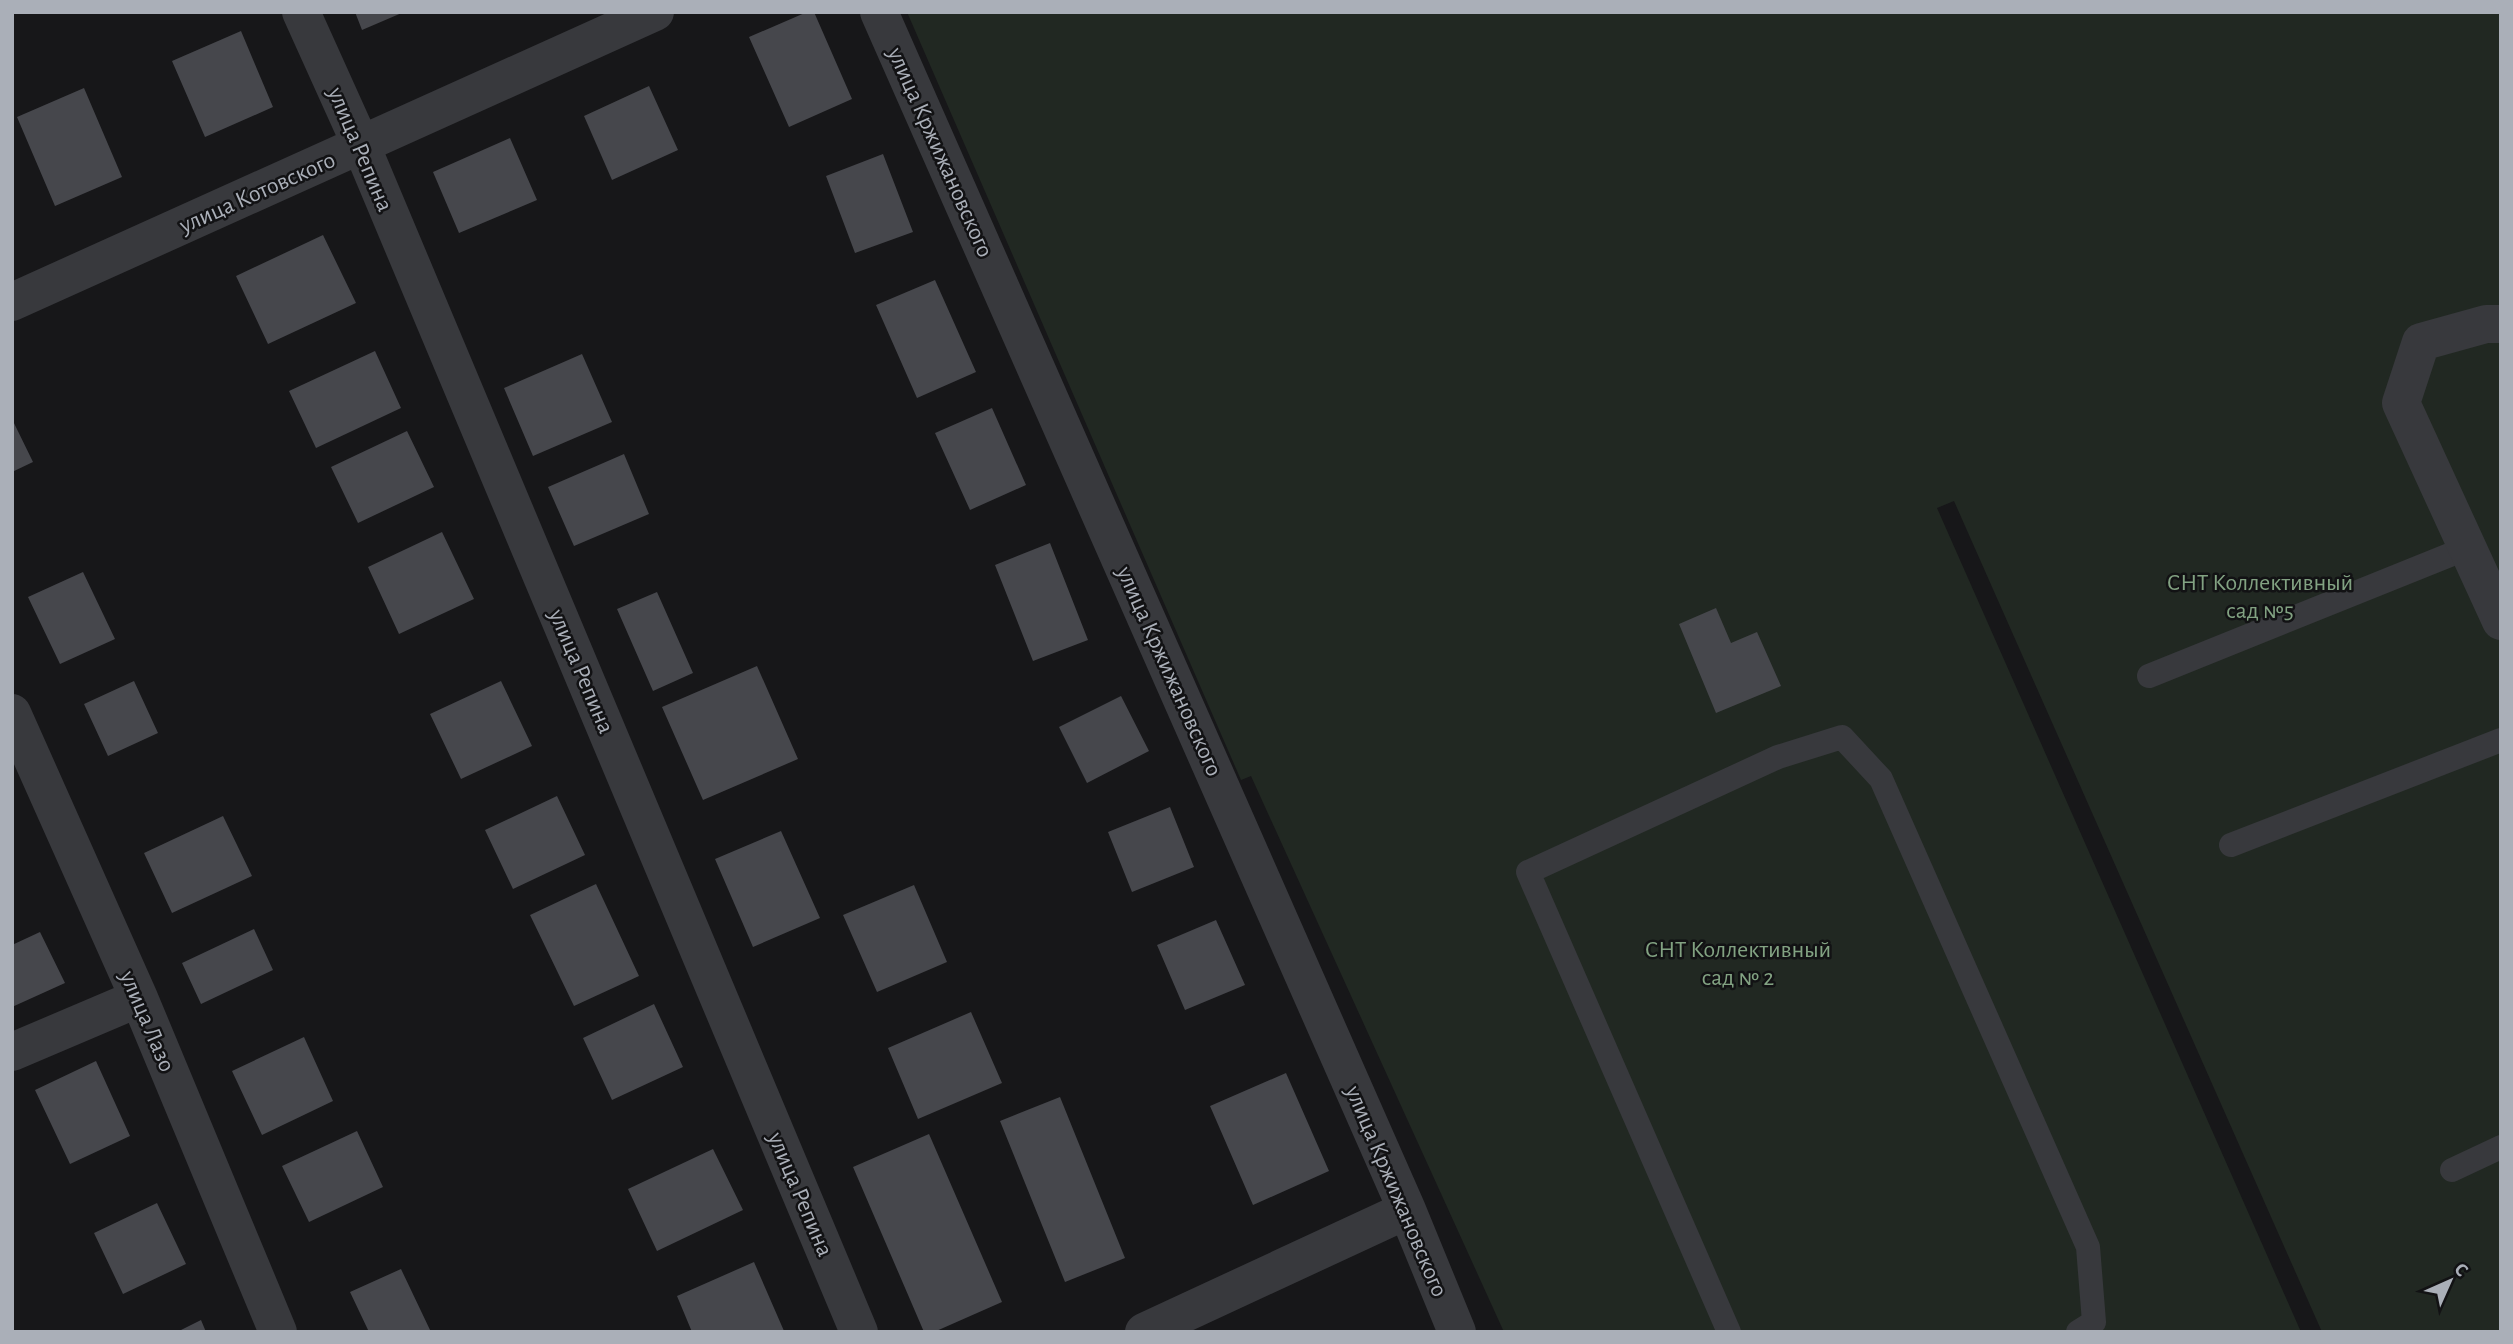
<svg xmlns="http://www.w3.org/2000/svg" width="2513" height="1344" viewBox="0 0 2513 1344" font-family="'Alegreya Sans',sans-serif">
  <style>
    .green { fill: #212822 }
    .building { fill: #46474c }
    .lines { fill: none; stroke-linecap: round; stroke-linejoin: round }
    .lane { stroke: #38393d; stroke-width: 24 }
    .street { stroke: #38393d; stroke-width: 38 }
    .labels { text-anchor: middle; stroke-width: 5; stroke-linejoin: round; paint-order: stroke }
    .street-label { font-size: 24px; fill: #aaafb8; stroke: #121214 }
    .park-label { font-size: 24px; fill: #82a282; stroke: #121214 }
  </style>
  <rect width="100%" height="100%" fill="#171719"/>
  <!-- green -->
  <path class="green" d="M907 12H2501V1332H2322L1954 501 1937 508 2301 1332H1504L1251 776 1241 780Z"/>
  <!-- building -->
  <path class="building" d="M355 12H404L362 30Z
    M807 12H814L852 99 789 127 749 37Z
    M241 31 273 107 205 137 172 61Z
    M649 86 678 150 612 180 584 116Z
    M84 88 122 177 55 206 17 117Z
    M510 138 537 200 459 233 433 172Z
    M883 154 913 232 855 253 826 176Z
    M323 235 356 303 268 344 236 276Z
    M935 280 976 372 917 398 876 305Z
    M375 351 401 408 316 448 289 391Z
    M582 354 612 422 533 456 504 388Z
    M992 408 1026 485 970 510 935 433Z
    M12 419 33 462 12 472Z
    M407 431 434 487 358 523 331 467Z
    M624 454 649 514 574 546 548 487Z
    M442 532 474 599 399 634 368 567Z
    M1050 543 1088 640 1033 661 995 565Z
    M83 572 115 639 60 664 28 597Z
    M657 592 693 673 653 691 617 609Z
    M1716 608 1731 643 1757 632 1781 686 1716 713 1679 624Z
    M757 666 798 759 703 800 662 707Z
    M134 681 158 733 108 756 84 704Z
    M501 681 532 746 461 779 430 714Z
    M1121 696 1149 751 1087 783 1059 727Z
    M557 796 585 855 513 889 485 830Z
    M1170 807 1194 867 1132 892 1108 832Z
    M223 816 252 876 172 913 144 853Z
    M781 831 820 918 753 947 715 859Z
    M596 884 639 976 574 1006 530 915Z
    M914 885 947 962 877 992 843 915Z
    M1216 920 1245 985 1185 1010 1157 945Z
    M254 929 273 970 201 1004 182 963Z
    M40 932 65 983 12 1007V945Z
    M654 1004 683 1067 612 1100 583 1038Z
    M971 1012 1002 1083 918 1119 888 1048Z
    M304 1037 333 1101 262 1135 232 1071Z
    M96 1061 130 1136 70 1164 35 1090Z
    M1286 1073 1329 1171 1253 1205 1210 1106Z
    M1060 1097 1125 1258 1065 1282 1000 1121Z
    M357 1131 383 1187 309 1222 282 1166Z
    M929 1134 1002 1302 934 1332H924L853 1167Z
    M713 1149 743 1210 657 1251 628 1189Z
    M157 1203 186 1264 123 1294 94 1233Z
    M754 1262 784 1331 692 1332 677 1296Z
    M401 1269 431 1332H369L350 1292Z
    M201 1320 206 1332H177Z"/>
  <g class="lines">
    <!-- lane -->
    <path class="lane" d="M2149 676 2467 548
      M2231 845 2501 740
      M2452 1170 2501 1147
      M1729 1332 1528 872 1778 757 1842 737 1881 779 2088 1247 2094 1322 2078 1332"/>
    <!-- street -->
    <path class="street" d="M301 12 361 145 859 1332
      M879 12 1407 1210 1457 1332
      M12 302 655 12
      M2501 324H2486L2421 342 2401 403 2501 621
      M12 713 139 998 278 1332
      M12 1052 139 998
      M1144 1332 1407 1210"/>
  </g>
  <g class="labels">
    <!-- street labels -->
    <g class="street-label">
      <text transform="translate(361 149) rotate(67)" y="8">улица Репина</text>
      <text transform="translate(941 152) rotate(66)" y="8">улица Кржижановского</text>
      <text transform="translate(257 192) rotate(-24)" y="8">улица Котовского</text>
      <text transform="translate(582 671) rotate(67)" y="8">улица Репина</text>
      <text transform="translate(1170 671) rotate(66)" y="8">улица Кржижановского</text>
      <text transform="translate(148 1021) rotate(67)" y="8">улица Лазо</text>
      <text transform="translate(1397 1191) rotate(67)" y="8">улица Кржижановского</text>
      <text transform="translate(801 1194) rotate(67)" y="8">улица Репина</text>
    </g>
    <!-- park labels -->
    <g class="park-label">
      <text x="2260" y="590">СНТ Коллективный<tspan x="2260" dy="28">сад №5</tspan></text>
      <text x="1738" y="957">СНТ Коллективный<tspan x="1738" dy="28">сад № 2</tspan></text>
    </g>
  </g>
  <!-- border -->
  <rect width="2513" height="1344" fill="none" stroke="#aaafb8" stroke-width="28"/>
  <!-- north arrow -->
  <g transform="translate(2450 1281) rotate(45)" stroke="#121214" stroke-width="5" paint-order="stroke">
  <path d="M0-5L12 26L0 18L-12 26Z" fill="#aaafb8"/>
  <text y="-10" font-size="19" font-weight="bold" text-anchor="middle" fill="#aaafb8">С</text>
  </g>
</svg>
